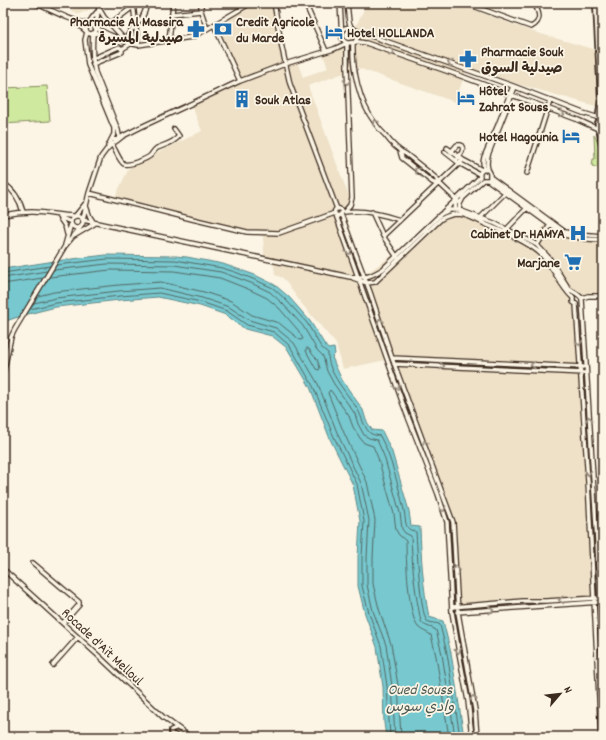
<svg xmlns="http://www.w3.org/2000/svg" width="606" height="740" viewBox="0 0 606 740" font-family="Dekko,'Playpen Sans Arabic',sans-serif">
  <style>
    .built { fill: #eee1c8 }
    .green { fill: #cfe99f; stroke: #858a5e }
    .water { fill: #77c8cf; stroke: #5f8988 }
    .lines { fill: none; stroke-linecap: round; stroke-linejoin: round }
    .shore { stroke: #536965; stroke-width: 1 }
    .minor-casing { stroke: #3b2a1e; stroke-width: 6 }
    .major-casing { stroke: #3b2a1e; stroke-width: 8 }
    .minor { stroke: #fcf5e5; stroke-width: 3.5 }
    .major { stroke: #fcf5e5; stroke-width: 4.5 }
    .oneway { stroke: #9c9082 }
    .labels { text-anchor: middle; stroke-width: 3.5; stroke-linejoin: round; paint-order: stroke }
    .poi-label { font-size: 14px; font-weight: bold; fill: #3b2a1e; stroke: #fcf5e5; text-anchor: start }
    .street-label { font-size: 14px; fill: #3b2a1e; stroke: #fcf5e5 }
    .water-label { font-size: 15px; font-style: italic; fill: #4d5953; stroke: #fcf5e5 }
  </style>
  <rect width="100%" height="100%" fill="#fcf5e5"/>
  <filter id="ink" filterUnits="userSpaceOnUse"><feTurbulence type="fractalNoise" baseFrequency=".025" numOctaves="2"/><feDisplacementMap in="SourceGraphic" scale="8" xChannelSelector="R" yChannelSelector="G"/><feConvolveMatrix kernelMatrix="1 2 1 2 8 2 1 2 1" color-interpolation-filters="sRGB"/></filter>
  <g filter="url(#ink)">
    <!-- built -->
    <path class="built" d="M87 3H94L89 10 79 14 70 10Z
      M251 3H274L283 66 297 61 303 77 328 68 323 54 346 46 367 3H457L458 4 531 31 596 50 600 101 599 107 514 83 467 68 455 102 358 68 308 86 355 213 345 214 365 272 370 271 406 246 442 215 456 209 531 242 547 222 565 235 603 240V299L575 297 580 308 598 602 454 609 448 521 391 359 343 369 336 344 301 303 283 278 275 275 274 266 264 254 263 236 114 199 130 166 202 131 191 104 239 82 214 25Z"/>
    <!-- green -->
    <path class="green" d="M47 86 50 121 3 124V88Z
      M594 135C600 144 601 155 602 166L599 168 592 166 593 159H595Z"/>
    <!-- water -->
    <path class="water" d="M106 255 175 256 187 257 223 264 255 275 275 285 289 297 310 321 325 345 328 349 334 348 335 354 332 357 336 367 342 380 363 410 366 420 372 430 382 431 392 452 409 511 411 526 420 527C421 557 423 587 429 617L443 621 451 653 464 737H386L384 723 383 687 377 647 365 614 358 586V557L360 521 353 485 330 439 310 387 287 348 272 336 245 329 226 315 200 306 158 297 120 300 56 307 24 315 3 322V269L55 261Z"/>
    <g class="lines">
      <!-- shore -->
      <path class="shore" d="M57 265 107 259 175 260 222 268 235 272 253 279 273 288 286 300 307 323 321 347 328 353C327 373 348 394 358 410 362 417 363 425 369 432 371 435 376 435 380 436 392 459 398 485 404 510 405 514 405 525 408 528 410 531 414 530 416 532 417 545 420 614 427 621 430 623 436 623 439 624L440 625 447 653 460 737
        M54 270 107 264 174 265 221 272 251 283 270 292 283 304 303 326 317 350 323 356 327 371 334 384 355 414 358 424 364 435 369 438 377 440 384 456 400 513 402 529 405 533 411 536C412 561 414 586 419 611 420 615 420 620 422 623 426 627 432 627 436 630L442 654 455 737
        M3 273 50 266
        M3 278 47 271
        M3 284 43 278
        M38 296 54 292 119 285 161 282 204 292 231 301 252 315 279 323 300 340H301L303 339 298 330 279 308 267 298 248 289 220 278 174 271 110 270 50 277
        M34 303 56 298 119 291 160 288 202 298 229 307 249 320 276 328 294 343 318 384 338 435 361 483 369 520 367 558V585L373 611 386 645 392 686 395 737
        M30 309 56 303 120 296 159 293 201 302 227 311 247 325 274 332 290 346 313 386 334 437 357 484 364 521 362 557V586L369 613 381 646 387 686 390 737
        M307 348 309 349 313 355 317 359 320 368 319 370 316 369 306 351V349Z
        M401 737 398 685 391 644 379 609 373 584V558L375 520 367 482 344 433 328 393 330 390 331 391 349 416 353 427 360 438 364 443 373 446 378 458 394 514 396 530 399 535 406 541C406 557 408 615 418 627 422 631 427 632 431 635L436 656 449 737"/>
      <!-- minor casing -->
      <g class="minor-casing">
        <path id="minor" d="M35 3C53 11 73 22 93 25 100 32 128 43 138 45L192 37 200 33 251 3
          M96 3 104 17 125 40
          M133 3 138 45
          M201 3V11L207 29
          M274 3 282 48 290 84 337 209
          M305 3 326 51
          M340 3 342 38C346 45 348 43 356 42 359 41 363 43 366 43L461 76 576 119 598 129
          M347 3 349 22 351 27 357 31 513 86 583 113 596 117 601 119
          M465 3 531 27C543 21 539 12 534 3
          M172 14 201 11
          M73 20 87 32
          M110 24 138 3
          M88 25C85 28 85 32 90 34L95 33 96 30 95 27
          M88 25 92 18 97 12
          M214 25 240 81
          M95 27C97 21 97 15 99 9
          M87 32 85 40 88 65 114 128V134L108 146
          M342 32 345 28 351 27
          M93 33 108 35
          M125 40 131 30 136 26 142 18 145 11 147 3
          M169 41 173 3
          M355 42C358 38 359 35 357 31
          M353 43C352 69 359 102 375 123 378 128 381 131 385 135 391 143 397 150 406 154L436 178 439 183 460 203
          M92 59 119 47 122 49 132 43
          M93 64 122 52V49
          M112 139 118 140 123 136 141 127 240 81 285 64 334 49 347 43
          M111 143C115 148 119 161 124 164 129 166 147 159 151 155 153 152 154 150 157 148 164 145 174 143 179 136L174 129
          M3 146V149
          M447 148 463 160 482 170
          M400 151 402 158 432 182 434 183H439
          M445 152 459 163 479 174
          M451 152 457 145H461C465 150 461 153 458 158
          M484 169 483 162 484 157 498 125 513 86
          M527 173 538 139 550 101
          M490 177 565 232 577 234 603 236
          M490 178V173C486 167 487 162 488 155L515 87
          M3 183C14 190 20 200 23 212
          M89 193 192 219 247 232 279 233 335 213
          M86 206 90 217 94 223
          M334.5 212a3.5 3.5 0 1 1 7 0a3.5 3.5 0 1 1-7 0Z
          M455 210 456 200 480 177C479 173 481 169 486 170
          M459 210 460 204 463 198 483 180H488L564 235 587 239 603 240
          M345 211 350 205 352 198 347 67V43
          M344 212C363 209 382 214 400 220
          M372 212 383 236
          M443 212 456 200
          M341 214 370 292 392 358 453 522 458 612 475 710 477 737
          M3 215C13 213 22 212 32 212 46 212 60 216 74 216
          M76 215 85 204
          M336 215 403 404 438 494 447 522 452 612 459 653 468 701 472 737
          M71 222a6 6 0 1 1 12 0a6 6 0 1 1-12 0Z
          M59 217 65 226 67 234
          M59 217 71 222
          M83 219 89 193 101 157 107 149 112 144 118 140 119 135 118 130 95 72C92 59 92 47 93 34
          M479 219 505 193
          M83 220 350 277C367 277 368 278 383 269L441 214 450 210H459L494 223 528 240 537 245 549 258 569 289C573 292 580 294 582 299L597 541 603 664
          M505 231 526 209
          M74 236 94 224
          M65 245 71 224
          M537 245 550 225
          M397 257 383 236 463 160
          M353 278 367 283 375 282 441 219C446 216 453 214 459 214 468 215 477 220 485 224 502 231 529 242 542 255 554 268 560 286 573 298V302L576 304 588 482 601 737
          M582 298 588 296H603
          M392 358 583 367
          M394 364 584 373
          M3 374 11 337 15 329 65 246 80 228
          M33 563 79 602V605L63 623
          M3 569 102 659 163 717 190 737
          M452 607 523 601H546L597 598
          M457 612 600 602
          M53 665 78 637
          M176 728 171 730V733L178 737"/>
      </g>
      <!-- major casing -->
      <g class="major-casing">
        <path id="major" d="M596 3 601 98 599 115 601 119
          M599 3 603 56
          M603 118C596 122 596 130 603 134
          M600 132 603 147"/>
      </g>
      <!-- minor -->
      <use href="#minor" class="minor"/>
      <!-- major -->
      <use href="#major" class="major"/>
    </g>
    <!-- one-way arrows -->
    <defs><path id="oneway-chevron" d="M-2-3.5L2.5 0L-2 3.5" fill="none" stroke-width="1.6" stroke-linecap="round" stroke-linejoin="round"/></defs>
    <g class="oneway">
      <use href="#oneway-chevron" transform="translate(392 53) rotate(19)"/>
      <use href="#oneway-chevron" transform="translate(109 57) rotate(-23)"/>
      <use href="#oneway-chevron" transform="translate(450 63) rotate(-160)"/>
      <use href="#oneway-chevron" transform="translate(347 82) rotate(88)"/>
      <use href="#oneway-chevron" transform="translate(562 114) rotate(20)"/>
      <use href="#oneway-chevron" transform="translate(375 122) rotate(-124)"/>
      <use href="#oneway-chevron" transform="translate(417 170) rotate(-141)"/>
      <use href="#oneway-chevron" transform="translate(349 252) rotate(70)"/>
      <use href="#oneway-chevron" transform="translate(380 321) rotate(-109)"/>
      <use href="#oneway-chevron" transform="translate(579 343) rotate(86)"/>
      <use href="#oneway-chevron" transform="translate(533 365) rotate(-177)"/>
      <use href="#oneway-chevron" transform="translate(442 366) rotate(3)"/>
      <use href="#oneway-chevron" transform="translate(397 387) rotate(70)"/>
      <use href="#oneway-chevron" transform="translate(589 419) rotate(-94)"/>
      <use href="#oneway-chevron" transform="translate(425 443) rotate(-111)"/>
      <use href="#oneway-chevron" transform="translate(588 473) rotate(86)"/>
      <use href="#oneway-chevron" transform="translate(443 509) rotate(71)"/>
      <use href="#oneway-chevron" transform="translate(456 568) rotate(-93)"/>
      <use href="#oneway-chevron" transform="translate(561 600) rotate(176)"/>
      <use href="#oneway-chevron" transform="translate(491 610) rotate(-4)"/>
      <use href="#oneway-chevron" transform="translate(458 651) rotate(80)"/>
      <use href="#oneway-chevron" transform="translate(473 698) rotate(-99)"/>
    </g>
  </g>
  <!-- icons -->
  <defs>
    <g id="pharmacy-bare" transform="scale(1.38)"><path d="M-2-6h4v4h4v4h-4v4h-4v-4h-4v-4h4Z" fill="#1f6fb2" stroke="#fcf5e5" stroke-width="2.5" paint-order="stroke"/></g>
    <g id="bank-bare" transform="scale(1.38)"><path d="M-6-4H6V4H-6ZM0-2.3a2.3 2.3 0 1 0 0 4.6a2.3 2.3 0 1 0 0-4.6Z" fill="#1f6fb2" stroke="#fcf5e5" stroke-width="2.5" paint-order="stroke"/></g>
    <g id="hotel-bare" transform="scale(1.38)"><path d="M-6-4.5h1.5V1H6V5H4.5V3h-9V5H-6ZM-4 0a1.8 1.8 0 1 1 3.6 0ZM.5 0V-2.5h3Q6-2.5 6 0Z" fill="#1f6fb2" stroke="#fcf5e5" stroke-width="2.5" paint-order="stroke"/></g>
    <g id="building-bare" transform="scale(1.38)"><path d="M-4-6H4V6H1V3H-1V6H-4ZM-2.5-4.3h1.7v1.8h-1.7ZM.8-4.3h1.7v1.8H.8ZM-2.5-1h1.7V.8h-1.7ZM.8-1h1.7V.8H.8Z" fill="#1f6fb2" stroke="#fcf5e5" stroke-width="2.5" paint-order="stroke"/></g>
    <g id="hospital-bare" transform="scale(1.38)"><path d="M-5-5h3v3.5h4V-5h3V5h-3V1.5h-4V5h-3Z" fill="#1f6fb2" stroke="#fcf5e5" stroke-width="2.5" paint-order="stroke"/></g>
    <g id="supermarket-bare" transform="scale(1.38)"><path d="M-6-5.5h2.5l.6 2H6L4.5 2H-2.5L-4.4-4H-6ZM-1.5 3.2a1.3 1.3 0 1 0 .1 0ZM3 3.2a1.3 1.3 0 1 0 .1 0Z" fill="#1f6fb2" stroke="#fcf5e5" stroke-width="2.5" paint-order="stroke"/></g>
  </defs>
  <g fill-rule="evenodd">
    <use href="#pharmacy-bare" x="196" y="29"/>
    <use href="#bank-bare" x="223" y="29"/>
    <use href="#hotel-bare" x="334" y="32"/>
    <use href="#pharmacy-bare" x="468" y="59"/>
    <use href="#hotel-bare" x="466" y="98"/>
    <use href="#building-bare" x="242" y="99"/>
    <use href="#hotel-bare" x="571" y="136"/>
    <use href="#hospital-bare" x="578" y="233"/>
    <use href="#supermarket-bare" x="573" y="262"/>
  </g>
  <g class="labels">
    <!-- poi labels -->
    <g class="poi-label">
      <text x="183" y="26" text-anchor="end">Pharmacie Al Massira<tspan x="183" dy="16">صيدلية المسيرة</tspan></text>
      <text x="236" y="26">Credit Agricole<tspan x="236" dy="16">du Marde</tspan></text>
      <text x="347" y="37">Hotel HOLLANDA</text>
      <text x="481" y="56">Pharmacie Souk<tspan x="481" dy="16">صيدلية السوق</tspan></text>
      <text x="479" y="95">Hôtel<tspan x="479" dy="16">Zahrat Souss</tspan></text>
      <text x="255" y="104">Souk Atlas</text>
      <text x="558" y="141" text-anchor="end">Hotel Hagounia</text>
      <text x="565" y="238" text-anchor="end">Cabinet Dr HAMYA</text>
      <text x="560" y="267" text-anchor="end">Marjane</text>
    </g>
    <!-- street labels -->
    <g class="street-label">
      <text transform="translate(103 646) rotate(43)" y="5">Rocade d'Aït Melloul</text>
    </g>
    <!-- water labels -->
    <g class="water-label">
      <text x="420" y="694">Oued Souss<tspan x="420" dy="17">وادي سوس</tspan></text>
    </g>
  </g>
  <!-- margin -->
  <rect width="606" height="740" fill="none" stroke="#fcf5e5" stroke-width="16"/>
  <rect x="8" y="8" width="590" height="724" fill="none" stroke="#3b2a1e" stroke-width="1.5" filter="url(#ink)"/>
  <!-- north arrow -->
  <g transform="translate(560 694) rotate(62)" stroke="#fcf5e5" stroke-width="3" paint-order="stroke">
  <path d="M0-3L7 15L0 10L-7 15Z" fill="#3b2a1e"/>
  <text y="-6" font-size="11" font-weight="bold" text-anchor="middle" fill="#3b2a1e">N</text>
  </g>
</svg>
